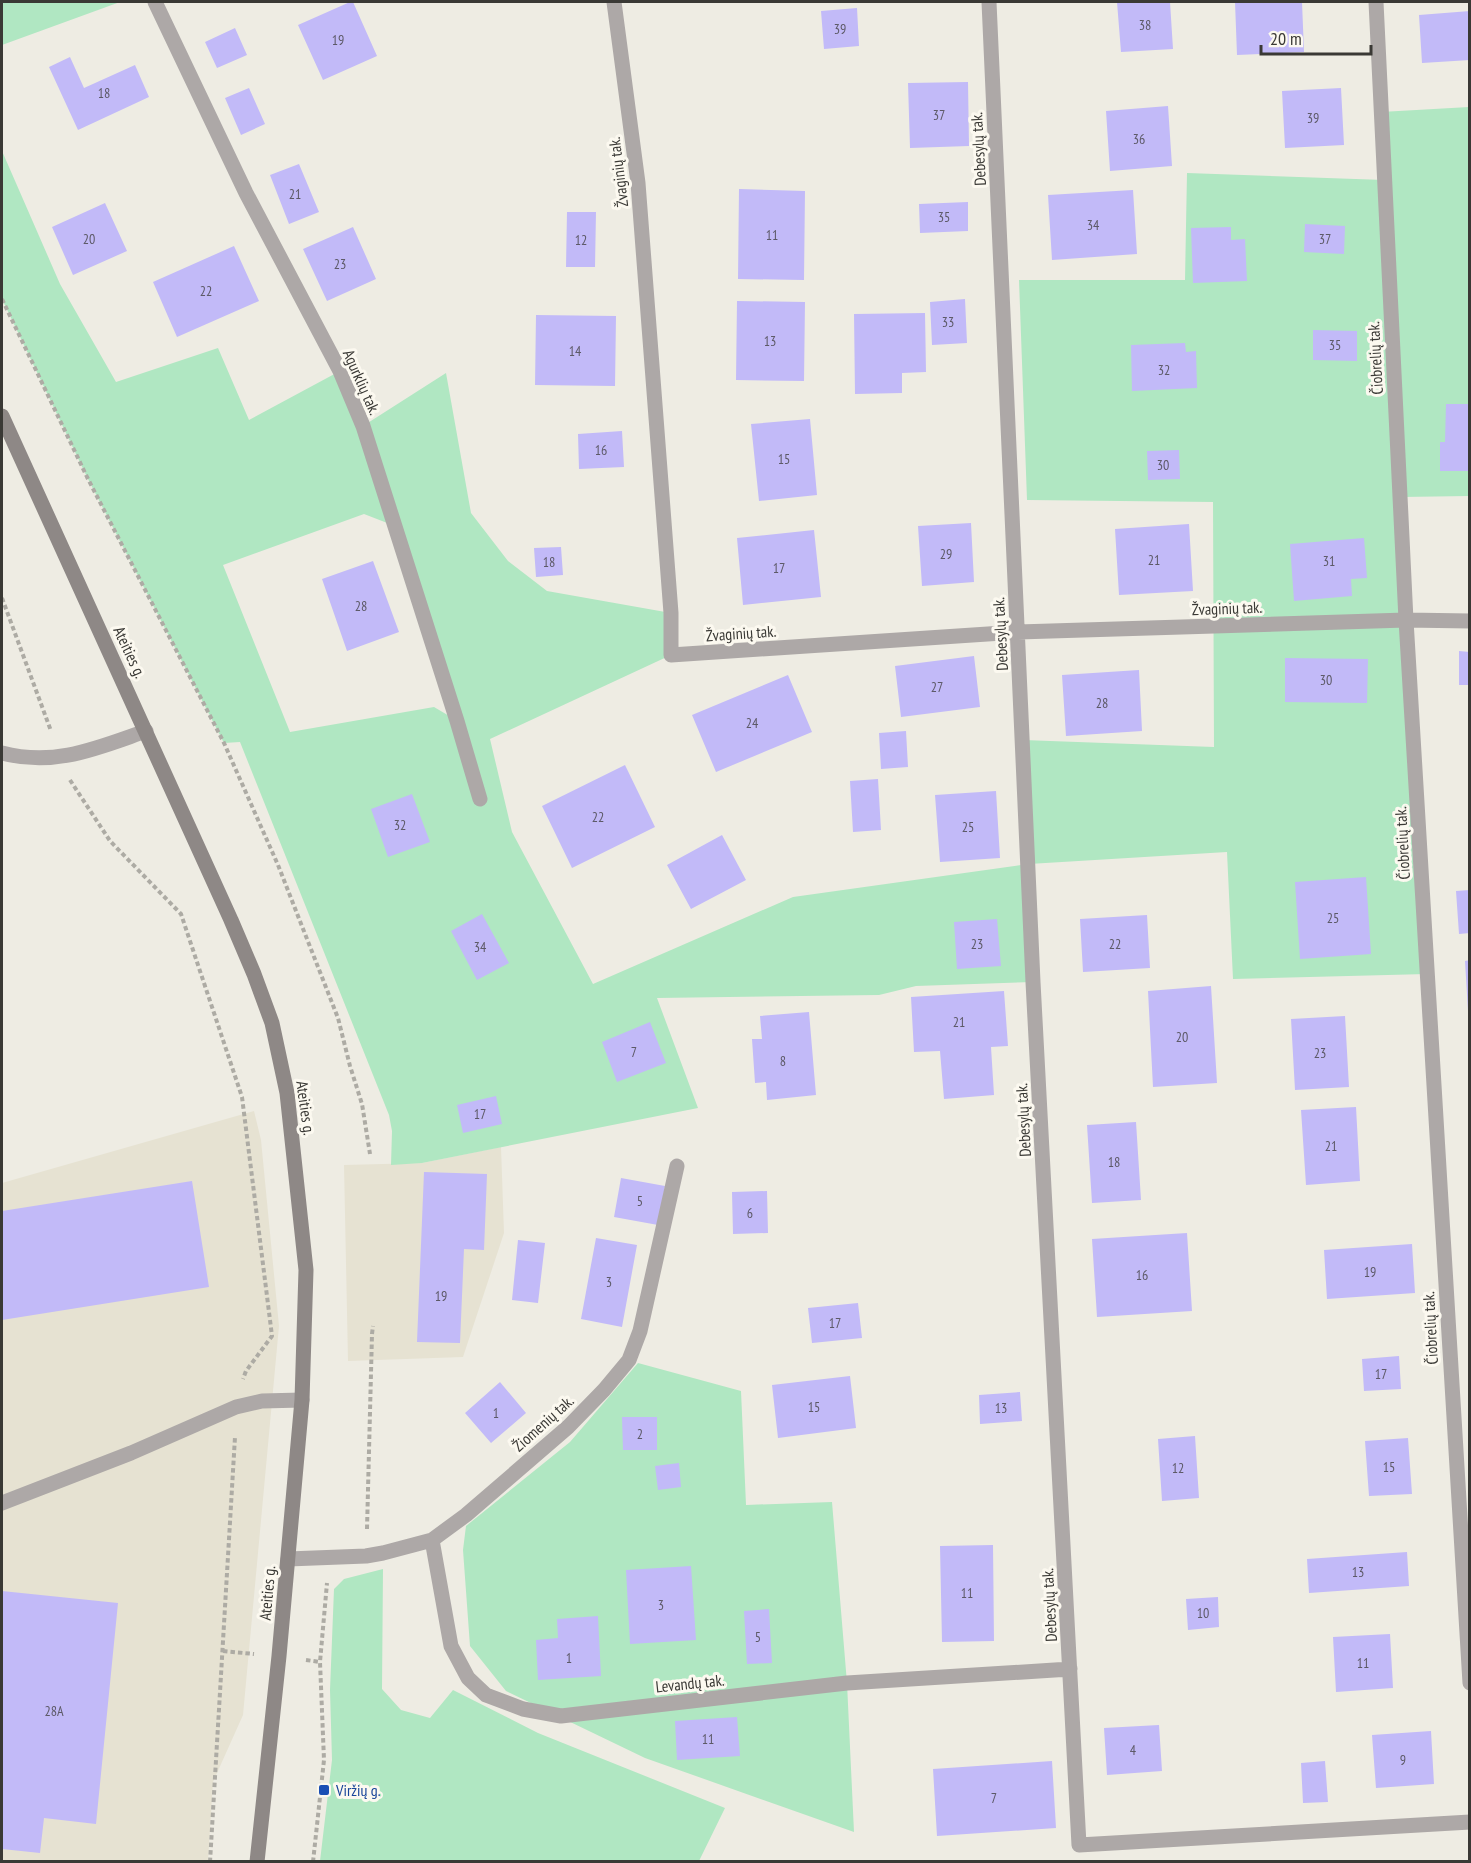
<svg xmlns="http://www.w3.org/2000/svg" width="1471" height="1863" viewBox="0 0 1471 1863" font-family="'PT Sans Narrow',sans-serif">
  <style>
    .built { fill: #e6e2d2 }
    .green { fill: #b0e7c2; fill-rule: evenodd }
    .building { fill: #c2baf8 }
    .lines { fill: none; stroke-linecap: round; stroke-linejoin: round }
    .path { stroke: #adaba4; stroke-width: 4; stroke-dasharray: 4.5 3; stroke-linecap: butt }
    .street { stroke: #ada8a7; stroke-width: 15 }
    .secondary { stroke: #8e8886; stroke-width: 15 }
    .transit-dot { fill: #1a4fb4; stroke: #fcf9f0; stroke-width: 2 }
    .labels { text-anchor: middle; stroke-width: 6; stroke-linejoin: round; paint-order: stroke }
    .number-label { font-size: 14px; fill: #5c5966 }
    .street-label { font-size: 16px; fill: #3a3935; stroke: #fcf9f0 }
    .transit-label { font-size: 16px; fill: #164399; stroke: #fcf9f0; text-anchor: start }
  </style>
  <rect width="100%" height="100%" fill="#eeece3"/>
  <!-- built -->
  <path class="built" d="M254 1111 261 1140 279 1326 243 1715 213 1782 208 1861 2 1862V1183Z
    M501 1147 504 1233 463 1357 348 1361 344 1165 422 1163Z"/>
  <!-- green -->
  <path class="green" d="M2 2H120L2 45Z
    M1469 107V496L1401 497 1427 974 1233 979 1227 852 1029 864 1033 982 916 986 879 995 657 998 698 1108 422 1163 391 1165 392 1131 389 1115 240 742 224 743 87 477 2 299V151L60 284 116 382 218 348 249 420 340 371 363 426 446 373 471 513 508 561 547 591 671 613V655L490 739 512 832 593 984 793 897 1028 864 1023 740 1214 747 1213 502 1027 500 1019 280H1185L1187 173 1384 180 1381 112ZM364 514 395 526 456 720 434 707 290 732 223 565Z
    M638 1363 741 1391 746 1505 832 1502 847 1683 854 1832 645 1758 506 1691 470 1646 463 1550 466 1526 570 1442Z
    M383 1569 382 1689 401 1710 430 1718 453 1690 538 1733 725 1808 699 1861H320L332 1760 330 1690 334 1589 344 1579Z"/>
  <!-- building -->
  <path class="building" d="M350 2H353L377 56 323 80 298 25Z
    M1117 2H1170L1173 49 1121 52Z
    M1235 2H1302L1304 52 1237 55Z
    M857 8 859 46 824 49 821 11Z
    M1470 11V60L1422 63 1419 15Z
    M235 28 247 55 217 68 205 42Z
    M70 57 84 88 135 65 149 97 78 130 49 67Z
    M968 82 969 146 910 148 908 83Z
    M249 88 265 124 241 135 225 98Z
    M1341 88 1344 145 1285 148 1282 91Z
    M1168 106 1172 166 1110 171 1106 111Z
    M299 164 319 212 289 224 270 175Z
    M739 189 805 191 804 280 738 279Z
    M1133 190 1137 254 1052 260 1048 195Z
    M968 202V231L920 233 919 204Z
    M105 203 127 251 73 275 52 227Z
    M567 212H596L595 267H566Z
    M1305 224 1345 226 1344 254 1304 252Z
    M353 227 376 279 327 301 303 249Z
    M1231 227V240L1245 239 1247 281 1193 283 1191 228Z
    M234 246 259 301 177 337 153 282Z
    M965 299 967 343 932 345 930 302Z
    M737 301 805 302 804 381 736 380Z
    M925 313 926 372 902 373V393L855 394 854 314Z
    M536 315 616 316 615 386 535 385Z
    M1313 330 1357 331V361L1313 360Z
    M1185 343 1186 352 1196 351 1197 388 1132 391 1131 345Z
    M1446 404H1470V471H1440V442H1445Z
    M810 419 817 495 759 501 751 424Z
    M622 431 624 467 579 469 578 434Z
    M1179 450 1180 479 1148 480 1147 451Z
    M971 523 974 582 922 586 918 526Z
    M1189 524 1193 591 1119 595 1115 529Z
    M814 530 821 597 743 605 737 538Z
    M1364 538 1367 578 1351 579 1352 596 1294 601 1290 544Z
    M561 547 563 575 536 577 534 548Z
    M373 561 399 632 347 651 322 579Z
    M1459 651 1470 652V685H1459Z
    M974 656 980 707 901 717 895 666Z
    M1285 658 1368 659 1367 703 1285 702Z
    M1139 670 1142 731 1066 736 1062 675Z
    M788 675 812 732 716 772 692 715Z
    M906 731 908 767 881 769 879 733Z
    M625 765 655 827 572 868 542 806Z
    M878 779 881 830 853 832 850 781Z
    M996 791 1000 858 940 862 935 795Z
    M412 794 430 842 388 857 371 809Z
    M722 835 746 880 691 909 667 865Z
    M1366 877 1371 954 1300 959 1295 882Z
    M1470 890V933L1459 934 1456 891Z
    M482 914 509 963 477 980 451 931Z
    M1147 915 1150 968 1083 972 1080 919Z
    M997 919 1001 966 957 969 954 922Z
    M1470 960V1011H1468L1465 961Z
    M1211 986 1217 1083 1153 1087 1148 991Z
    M1004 991 1008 1046 991 1047 994 1095 944 1099 940 1051 914 1052 911 997Z
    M809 1012 816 1095 767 1100 766 1082 755 1083 752 1039H762L760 1016Z
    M1345 1016 1349 1087 1295 1090 1291 1019Z
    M650 1022 666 1063 617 1082 602 1042Z
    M496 1096 502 1124 463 1133 457 1105Z
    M1356 1107 1360 1181 1306 1185 1301 1110Z
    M1136 1122 1141 1200 1092 1203 1087 1125Z
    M424 1172 487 1174 484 1250 464 1249 460 1343 417 1342Z
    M621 1178 665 1186 658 1225 614 1217Z
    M192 1181 209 1287 2 1320V1211Z
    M767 1191 768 1233 733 1234 732 1192Z
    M1187 1233 1192 1311 1097 1317 1092 1239Z
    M596 1238 637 1245 622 1327 581 1319Z
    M518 1240 545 1243 538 1303 512 1300Z
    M1412 1244 1415 1293 1327 1299 1324 1250Z
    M858 1303 862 1338 812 1343 808 1308Z
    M1399 1356 1401 1389 1364 1391 1362 1359Z
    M850 1376 856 1428 778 1438 772 1385Z
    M500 1382 526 1413 491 1443 465 1413Z
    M1020 1392 1022 1421 980 1424 979 1395Z
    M622 1417H657V1450H623Z
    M1195 1436 1199 1498 1162 1501 1158 1439Z
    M1408 1438 1412 1494 1369 1496 1365 1441Z
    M679 1463 681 1487 658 1490 655 1466Z
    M993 1545 994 1641 942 1642 940 1546Z
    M1407 1552 1409 1586 1309 1593 1307 1559Z
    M691 1566 696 1640 630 1644 626 1570Z
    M2 1591 118 1603 96 1824 44 1818 40 1853 2 1849Z
    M1218 1597 1219 1627 1188 1630 1186 1599Z
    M769 1609 772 1663 747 1664 744 1611Z
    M598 1616 601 1676 538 1680 536 1640 558 1638 557 1619Z
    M1390 1634 1393 1688 1336 1692 1333 1637Z
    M737 1717 740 1756 677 1760 675 1721Z
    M1159 1725 1162 1771 1107 1775 1104 1728Z
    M1431 1731 1434 1784 1376 1788 1372 1735Z
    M1052 1761 1056 1828 937 1836 933 1769Z
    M1325 1761 1328 1802 1303 1803 1301 1763Z"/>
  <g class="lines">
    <!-- path -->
    <path class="path" d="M2 299 87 477 224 743 278 865 338 1018 350 1066 362 1104 370 1154
      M2 598 51 731
      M70 780 110 841 181 914 242 1097 272 1336 246 1371 243 1379
      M367 1529 372 1334 373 1326
      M223 1651 254 1654
      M306 1660 320 1662
      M210 1862 235 1437
      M313 1862 324 1760 320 1662 327 1583"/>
    <!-- street -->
    <path class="street" d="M155 2 246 193 340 371 363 426 457 721 480 799
      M614 2 638 183 671 613V655L1018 632 1406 620 1470 621
      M989 2 1033 982 1079 1845 1470 1822
      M1376 2 1406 620 1470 1683
      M2 753C55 767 97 748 146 731
      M2 1503 131 1453 236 1407 262 1401 302 1400
      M432 1540 451 1646 468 1678 486 1695 523 1709 561 1716 847 1683 1070 1669
      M288 1559 366 1556 383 1553 432 1540 466 1515 568 1427 604 1390 629 1360 640 1331 677 1166"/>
    <!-- secondary -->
    <path class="secondary" d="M2 416 231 920 254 974 272 1023 287 1093 306 1270 302 1400 279 1656 257 1862"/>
  </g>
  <!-- markers -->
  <rect class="transit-dot" x="318" y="1784" width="12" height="12" rx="3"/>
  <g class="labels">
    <!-- number labels -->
    <g class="number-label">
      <text x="1145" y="30">38</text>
      <text x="840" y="34">39</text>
      <text x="338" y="45">19</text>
      <text x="104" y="98">18</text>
      <text x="939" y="120">37</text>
      <text x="1313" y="123">39</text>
      <text x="1139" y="144">36</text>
      <text x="295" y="199">21</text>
      <text x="944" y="222">35</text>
      <text x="1093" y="230">34</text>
      <text x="772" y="240">11</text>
      <text x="89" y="244">20</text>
      <text x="1325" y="244">37</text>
      <text x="581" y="245">12</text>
      <text x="340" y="269">23</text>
      <text x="206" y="296">22</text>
      <text x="948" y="327">33</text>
      <text x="770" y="346">13</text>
      <text x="1335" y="350">35</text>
      <text x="575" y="356">14</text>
      <text x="1164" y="375">32</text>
      <text x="601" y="455">16</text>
      <text x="784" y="464">15</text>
      <text x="1163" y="470">30</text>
      <text x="946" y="559">29</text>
      <text x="1154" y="565">21</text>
      <text x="1329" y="566">31</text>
      <text x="549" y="567">18</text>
      <text x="779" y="573">17</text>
      <text x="361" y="611">28</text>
      <text x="1326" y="685">30</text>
      <text x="937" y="692">27</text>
      <text x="1102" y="708">28</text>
      <text x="752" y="728">24</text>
      <text x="598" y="822">22</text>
      <text x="400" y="830">32</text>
      <text x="968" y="832">25</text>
      <text x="1333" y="923">25</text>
      <text x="977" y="949">23</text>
      <text x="1115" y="949">22</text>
      <text x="480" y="952">34</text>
      <text x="959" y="1027">21</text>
      <text x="1182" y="1042">20</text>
      <text x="634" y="1057">7</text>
      <text x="1320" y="1058">23</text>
      <text x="783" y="1066">8</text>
      <text x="480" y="1119">17</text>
      <text x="1331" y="1151">21</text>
      <text x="1114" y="1167">18</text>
      <text x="640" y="1206">5</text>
      <text x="750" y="1218">6</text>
      <text x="1370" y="1277">19</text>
      <text x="1142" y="1280">16</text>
      <text x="609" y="1287">3</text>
      <text x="441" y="1301">19</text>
      <text x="835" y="1328">17</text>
      <text x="1381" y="1379">17</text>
      <text x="814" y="1412">15</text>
      <text x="1001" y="1413">13</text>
      <text x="496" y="1418">1</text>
      <text x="640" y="1439">2</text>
      <text x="1389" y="1472">15</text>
      <text x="1178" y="1473">12</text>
      <text x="1358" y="1577">13</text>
      <text x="967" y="1598">11</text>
      <text x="661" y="1610">3</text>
      <text x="1203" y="1618">10</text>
      <text x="758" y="1642">5</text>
      <text x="569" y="1663">1</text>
      <text x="1363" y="1668">11</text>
      <text x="54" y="1716">28A</text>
      <text x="708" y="1744">11</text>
      <text x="1133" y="1755">4</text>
      <text x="1403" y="1765">9</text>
      <text x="994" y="1803">7</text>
    </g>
    <!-- street labels -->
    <g class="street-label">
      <text transform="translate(978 149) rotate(-93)" y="6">Debesylų tak.</text>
      <text transform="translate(618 172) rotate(-97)" y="6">Žvaginių tak.</text>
      <text transform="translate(1375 358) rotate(-93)" y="6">Čiobrelių tak.</text>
      <text transform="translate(362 382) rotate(66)" y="6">Agurklių tak.</text>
      <text transform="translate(1227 608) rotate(-2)" y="6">Žvaginių tak.</text>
      <text transform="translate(741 633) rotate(-4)" y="6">Žvaginių tak.</text>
      <text transform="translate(1000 634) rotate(-93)" y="6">Debesylų tak.</text>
      <text transform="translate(130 652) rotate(65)" y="6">Ateities g.</text>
      <text transform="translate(1402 843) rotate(-93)" y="6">Čiobrelių tak.</text>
      <text transform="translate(306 1108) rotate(82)" y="6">Ateities g.</text>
      <text transform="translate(1023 1120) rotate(-93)" y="6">Debesylų tak.</text>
      <text transform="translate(1430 1328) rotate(-93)" y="6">Čiobrelių tak.</text>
      <text transform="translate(543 1423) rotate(-42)" y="6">Žiomenių tak.</text>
      <text transform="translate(267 1593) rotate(-85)" y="6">Ateities g.</text>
      <text transform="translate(1049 1605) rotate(-93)" y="6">Debesylų tak.</text>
      <text transform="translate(690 1683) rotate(-6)" y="6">Levandų tak.</text>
    </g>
    <!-- transit labels -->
    <g class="transit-label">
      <text x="336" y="1796">Viržių g.</text>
    </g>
  </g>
  <!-- border -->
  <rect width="1471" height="1863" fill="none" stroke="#3a3935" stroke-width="6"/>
  <!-- scale -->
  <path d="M1261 45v9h110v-9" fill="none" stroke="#3a3935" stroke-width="3"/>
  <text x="1270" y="45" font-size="18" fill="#3a3935" stroke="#fcf9f0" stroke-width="4.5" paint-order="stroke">20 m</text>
</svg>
